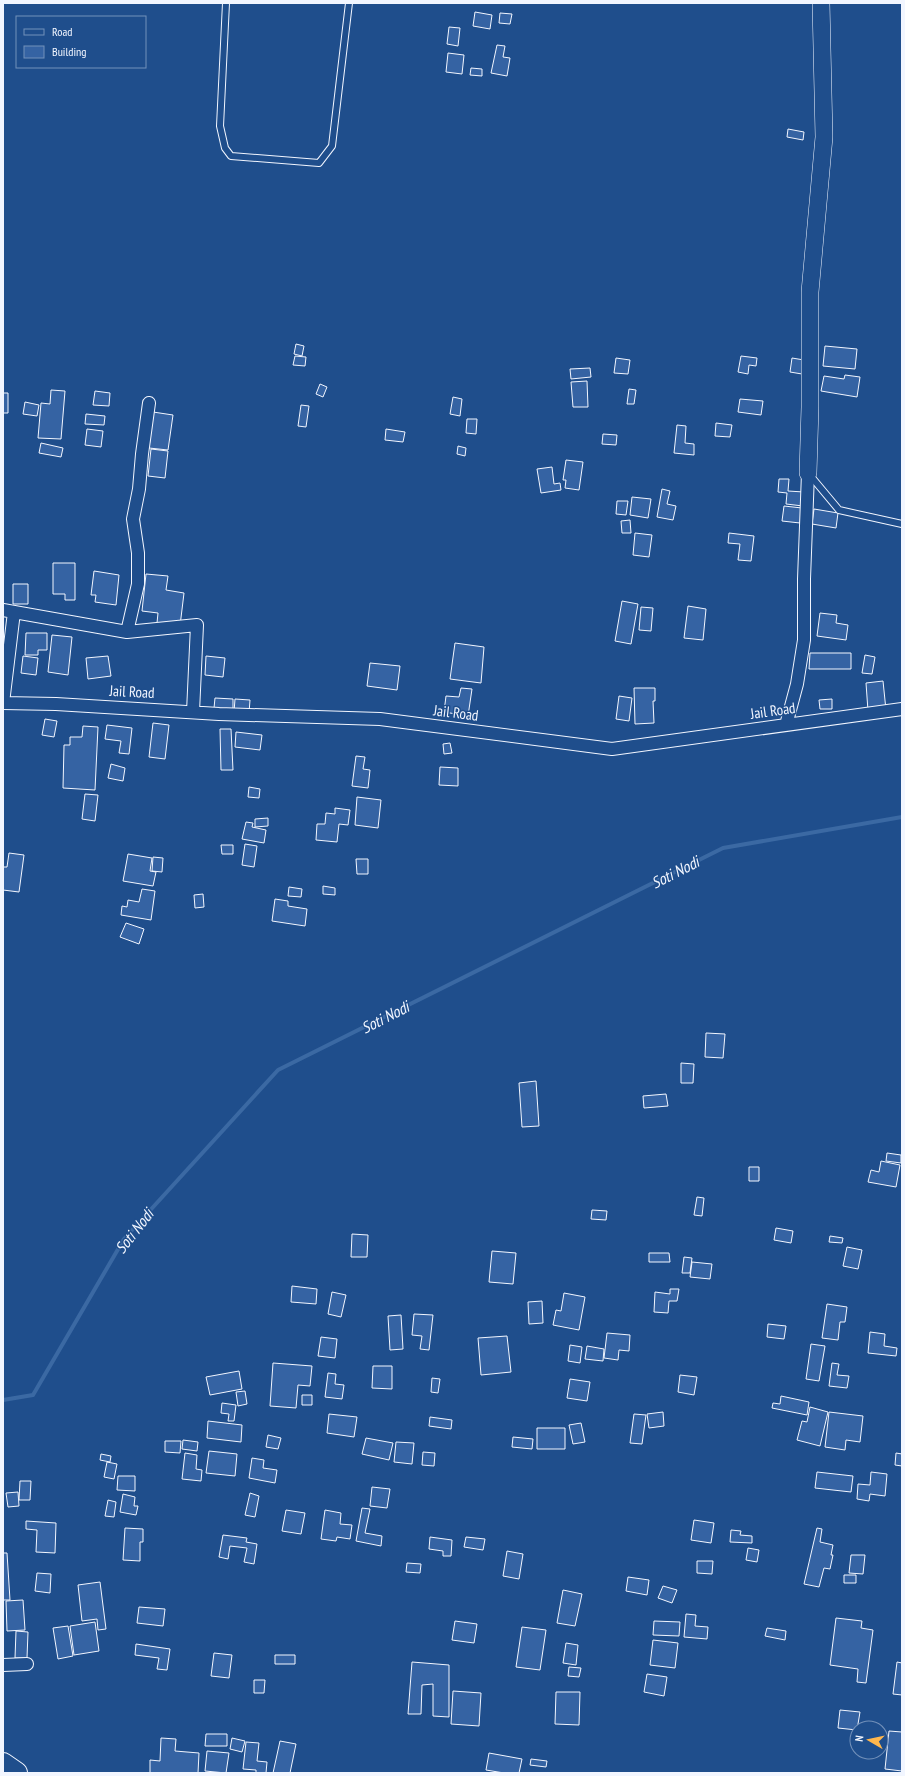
<svg xmlns="http://www.w3.org/2000/svg" width="905" height="1776" viewBox="0 0 905 1776" font-family="'PT Sans Narrow',sans-serif">
  <style>
    .lines { fill: none; stroke-linecap: round; stroke-linejoin: round }
    .stream { stroke: #3b69a3; stroke-width: 4 }
    .building { fill: #3563a3; stroke: #f2f6ff }
    .lane-casing { stroke: #f2f6ff; stroke-width: 8 }
    .street-casing { stroke: #f2f6ff; stroke-width: 14 }
    .secondary-casing { stroke: #f2f6ff; stroke-width: 18 }
    .highway-casing { stroke: #f2f6ff; stroke-width: 24 }
    .lane { stroke: #1f4e8c; stroke-width: 6 }
    .street { stroke: #1f4e8c; stroke-width: 12 }
    .secondary { stroke: #1f4e8c; stroke-width: 17 }
    .highway { stroke: #1f4e8c; stroke-width: 22 }
    .labels { text-anchor: middle; stroke-width: 3; stroke-linejoin: round; paint-order: stroke }
    .street-label { font-size: 15px; fill: #f2f6ff; stroke: #1f4e8c }
    .water-label { font-size: 16px; font-style: italic; fill: #f2f6ff; stroke: #1f4e8c }
  </style>
  <rect width="100%" height="100%" fill="#1f4e8c"/>
  <g class="lines">
    <!-- stream -->
    <path class="stream" d="M3 1400 33 1395 124 1239 278 1070 723 848 902 817"/>
  </g>
  <!-- building -->
  <path class="building" d="M475 12 492 15 490 29 473 26Z
    M500 13 512 14 510 24 499 23Z
    M449 27 460 28 458 46 447 44Z
    M497 45 505 46 503 57 510 58 507 76 491 73Z
    M448 53 464 55 462 74 446 72Z
    M471 68 482 69V76L470 75Z
    M788 129 804 132 803 140 787 137Z
    M296 344 304 346 302 356 294 354Z
    M825 346 857 349 855 369 823 366Z
    M295 356 306 357 305 366 293 365Z
    M741 356 757 358 756 366 749 365 748 374 738 372Z
    M616 358 630 360 628 374 614 373Z
    M792 358 804 360 802 374 790 372Z
    M590 368 591 377 571 379 570 369Z
    M845 375 860 377 857 397 821 391 824 376 844 379Z
    M587 381 588 407H573L571 382Z
    M320 384 327 387 323 397 316 394Z
    M629 389 636 390 634 404H627Z
    M51 390 65 391 61 439 38 438 41 403 50 404Z
    M95 391 110 393 109 406 93 405Z
    M3 393H8V413H3Z
    M453 397 462 399 460 416 450 414Z
    M740 399 763 401 761 415 738 412Z
    M25 402 39 405 37 416 23 414Z
    M301 405 309 406 306 427 298 426Z
    M153 412 173 415 168 450 149 448Z
    M86 414 105 416 104 425 85 424Z
    M467 419H477L476 434 466 433Z
    M716 423 732 425 730 437 715 436Z
    M677 425 686 426 685 443 694 444V455L674 453Z
    M87 429 103 431 101 447 85 445Z
    M386 429 405 432 403 442 385 440Z
    M603 434 617 435 616 445 602 444Z
    M41 443 63 448 61 457 39 453Z
    M458 446 466 448 465 456 457 454Z
    M151 449 168 451 165 478 148 476Z
    M566 460 583 462 579 490 565 488 566 480H563Z
    M552 467 554 484 560 483 561 490 541 493 537 469Z
    M779 479H789L788 491 804 492 803 506 786 504 787 493 778 492Z
    M662 489 670 491 667 504 676 506 673 520 657 517Z
    M632 497 651 499 648 518 630 515Z
    M617 501H628L626 515 616 514Z
    M784 506 802 508 800 523 782 521Z
    M814 509 838 513 836 528 812 524Z
    M630 520 631 533H622L621 521Z
    M635 533 652 535 649 557 633 555Z
    M729 533 754 536 751 561 738 560 740 544 728 543Z
    M53 563H75V600H65V594H53Z
    M94 571 119 575 116 605 95 602 96 595H91Z
    M146 574 168 576 166 590 184 593 180 626 157 623 158 613 142 611Z
    M13 584H28V604H13Z
    M622 601 638 604 631 644 615 641Z
    M688 606 706 609 703 640 684 638Z
    M641 607 653 608 651 631 639 630Z
    M820 613 837 615 836 623 848 625 846 640 817 636Z
    M26 633H47V650H38V655H25Z
    M52 635 72 637 68 675 48 672Z
    M455 643 484 647 481 683 450 679Z
    M810 653H851V669H809Z
    M865 655 875 657 872 674 862 673Z
    M23 656 38 658 36 675 21 673Z
    M108 656 111 676 88 679 86 658Z
    M206 656 225 658 223 677 205 675Z
    M370 663 400 666 397 690 367 686Z
    M883 681 886 710 868 711 866 683Z
    M461 688 472 689 468 716 444 712 446 696 459 697Z
    M634 688H655V701H653L654 723 635 724Z
    M619 696 632 698 629 721 616 719Z
    M215 698 233 699V709L214 708Z
    M235 699 250 700 249 713 234 712Z
    M832 699V709H820L819 700Z
    M45 719 57 721 54 737 42 735Z
    M153 723 169 725 165 759 149 757Z
    M107 725 132 728 129 754 119 753 121 741 105 739Z
    M83 726 98 727 95 790 63 788 64 745H70V737H82Z
    M220 729H231L233 770H221Z
    M236 732 262 735 260 750 235 747Z
    M450 743 452 753 444 754 443 744Z
    M356 756 365 757 363 769 370 770 368 788 352 786Z
    M111 764 125 768 123 781 108 778Z
    M440 767 458 768V786L439 785Z
    M249 787 260 789 259 798 248 797Z
    M85 794 98 795 95 821 82 819Z
    M357 797 381 800 378 828 355 825Z
    M335 808 350 810 348 825 339 824 337 842 316 840 317 824H325L326 813 335 814Z
    M268 818V826L255 827V819Z
    M246 822 253 823 252 827 266 830 264 843 242 839Z
    M245 844 257 846 254 867 242 865Z
    M221 845H233V854H222Z
    M9 853 24 855 19 892 3 890V867H7Z
    M128 854 152 858 150 871 156 872 153 886 123 881Z
    M153 857 163 858 162 872 152 871Z
    M356 859H368V874H357Z
    M323 886 335 888V895L323 894Z
    M289 887 302 889 301 897 288 896Z
    M142 889 155 891 151 920 121 915 122 906 127 907 128 900 139 902Z
    M203 894 204 907 195 908 194 895Z
    M275 899 288 901V906L307 909 305 926 272 921Z
    M126 923 144 929 139 944 120 937Z
    M706 1033 725 1034 723 1058 705 1057Z
    M681 1063 694 1064 693 1083H681Z
    M536 1081 539 1126 522 1127 519 1083Z
    M666 1094 668 1106 644 1108 643 1096Z
    M887 1153 901 1155V1163L886 1161Z
    M881 1161 900 1165 896 1187 868 1182 871 1170 879 1172Z
    M749 1167H759V1181H749Z
    M697 1197 704 1198 702 1216 694 1215Z
    M592 1210 607 1211 606 1220 591 1219Z
    M776 1228 793 1231 791 1243 774 1240Z
    M352 1234 368 1235 367 1257H351Z
    M830 1236 843 1238 842 1243 829 1242Z
    M847 1247 862 1250 858 1269 843 1266Z
    M492 1251 516 1253 513 1284 489 1282Z
    M649 1253H669L670 1262H649Z
    M684 1257 692 1258 690 1273H682Z
    M692 1262 712 1264 710 1279 690 1277Z
    M292 1286 317 1289 316 1304 291 1302Z
    M670 1289H679L677 1301H669L668 1313 654 1312 655 1292 670 1294Z
    M332 1292 346 1295 341 1317 328 1314Z
    M564 1293 585 1297 579 1330 553 1325 556 1310 561 1311Z
    M542 1301 543 1323 529 1324 528 1302Z
    M827 1304 847 1307 845 1322H840L838 1340 822 1338Z
    M414 1314 433 1315 429 1350 420 1349 422 1336 412 1335Z
    M401 1315 403 1349 390 1350 388 1316Z
    M768 1324 786 1326 784 1339 767 1337Z
    M870 1332 885 1334 884 1346 897 1348 896 1356 868 1353Z
    M607 1333 630 1335 629 1351 619 1350 618 1360 604 1358Z
    M507 1336 511 1372 481 1375 478 1338Z
    M321 1337 337 1339 335 1358 318 1356Z
    M811 1344 825 1346 819 1381 806 1379Z
    M570 1345 582 1347 580 1363 568 1361Z
    M587 1346 604 1349 603 1361 585 1359Z
    M273 1363 312 1366 310 1386 298 1385 296 1408 270 1406Z
    M832 1363 839 1364 837 1375 849 1376 847 1388 829 1386Z
    M373 1366H392V1389L372 1388Z
    M239 1371 242 1389 210 1395 206 1377Z
    M328 1373 336 1374 335 1384 344 1385 342 1399 325 1397Z
    M680 1375 697 1377 694 1395 678 1392Z
    M432 1378 440 1379 438 1393 431 1392Z
    M570 1379 590 1382 587 1401 567 1398Z
    M245 1391 247 1404 238 1406 236 1392Z
    M302 1395H312V1405H302Z
    M781 1396 809 1402 807 1415 772 1408 773 1403 780 1404Z
    M222 1403 236 1405 234 1421H228L229 1414 221 1413Z
    M810 1407 828 1412 820 1446 797 1440 802 1421 807 1422Z
    M663 1412 664 1426 649 1428 647 1414Z
    M829 1412 863 1416 860 1442 846 1440 845 1450 825 1447Z
    M329 1414 357 1417 354 1437 327 1433Z
    M634 1414 646 1415 642 1444 630 1443Z
    M430 1417 452 1420 451 1429 429 1426Z
    M208 1421 242 1425 241 1442 207 1438Z
    M581 1423 585 1442 573 1444 569 1425Z
    M537 1428H565V1449H537Z
    M268 1435 281 1438 278 1449 266 1447Z
    M513 1437 533 1439 532 1449 512 1447Z
    M366 1438 393 1443 389 1460 362 1454Z
    M183 1440 198 1442 197 1451 182 1449Z
    M165 1441H181L180 1453 165 1452Z
    M396 1442 414 1443 412 1464 394 1462Z
    M209 1451 237 1454 235 1476 206 1473Z
    M423 1452 435 1453 434 1466 422 1465Z
    M185 1453 197 1455 196 1469 202 1470 201 1481 182 1479Z
    M896 1453 902 1454V1466L895 1465Z
    M101 1454 111 1456 110 1462 100 1460Z
    M252 1458 264 1460 263 1468 277 1470 275 1483 249 1478Z
    M107 1462 117 1464 114 1479 104 1477Z
    M817 1472 853 1476 851 1492 815 1488Z
    M871 1472 887 1474 885 1496 870 1494 869 1501 857 1499 858 1484 870 1485Z
    M118 1476H135V1491L117 1490Z
    M20 1481H31L30 1500H19Z
    M372 1487 390 1489 387 1508 370 1506Z
    M18 1492 19 1506 8 1507 6 1493Z
    M250 1493 259 1496 255 1517 245 1515Z
    M123 1494 135 1497 134 1506H138L136 1515 120 1512Z
    M108 1500 116 1502 114 1517 105 1516Z
    M362 1508 370 1509 365 1533 382 1536 381 1546 356 1541Z
    M286 1510 305 1513 301 1534 282 1531Z
    M325 1510 341 1513 340 1524 352 1525 350 1539 337 1537 336 1541 321 1539Z
    M694 1520 714 1523 711 1543 691 1540Z
    M26 1521 56 1523 55 1553 36 1552 37 1530 26 1529Z
    M125 1528 143 1529V1542H140V1561L123 1560Z
    M817 1528 822 1529 820 1542 833 1545 831 1555H833L830 1569 824 1568 819 1587 804 1584Z
    M731 1530 741 1531 740 1535 752 1536V1543L730 1542Z
    M223 1535 247 1538 246 1542 257 1544 254 1564 244 1562 247 1548 230 1546 228 1559 219 1557Z
    M430 1537 452 1540 451 1556H443V1551L429 1549Z
    M466 1537 485 1539 483 1550 464 1547Z
    M748 1548 759 1550 757 1562 746 1560Z
    M507 1551 523 1554 519 1579 503 1576Z
    M3 1553H7L10 1600H3Z
    M851 1555H865L863 1574 849 1573Z
    M697 1561H713L712 1574 697 1573Z
    M407 1563 421 1564 420 1573 406 1572Z
    M37 1573 51 1574 50 1593 35 1591Z
    M844 1575H856V1583H844Z
    M628 1577 649 1580 647 1595 626 1591Z
    M100 1582 106 1629 98 1630 97 1619 82 1621 78 1585Z
    M663 1586 677 1590 672 1603 658 1598Z
    M563 1590 582 1594 575 1626 557 1623Z
    M23 1600 25 1630 7 1631 6 1601Z
    M139 1607 165 1609 163 1626 137 1623Z
    M686 1614 696 1615 695 1626 708 1627 707 1639 684 1637Z
    M836 1618 862 1621 861 1628 873 1630 866 1683 857 1682 858 1669 830 1665Z
    M455 1621 477 1624 474 1643 452 1640Z
    M654 1621 680 1622 679 1636 653 1635Z
    M95 1622 99 1651 74 1655 70 1626Z
    M68 1626 73 1656 58 1659 53 1628Z
    M522 1627 546 1630 540 1670 516 1667Z
    M767 1628 786 1631 785 1640 765 1636Z
    M16 1631 28 1632 27 1658H15Z
    M653 1640 678 1643 675 1668 650 1665Z
    M566 1643 578 1645 576 1665 563 1663Z
    M136 1644 170 1649 167 1670 157 1669 159 1658 135 1655Z
    M214 1653 232 1655 229 1678 211 1676Z
    M275 1655H295V1664H275Z
    M412 1662 449 1665V1717L433 1716V1684L422 1685 421 1714H408Z
    M897 1662 902 1663V1695L893 1694Z
    M569 1667 581 1668 579 1677 568 1676Z
    M647 1674 667 1677 664 1696 644 1692Z
    M254 1680H265L264 1693H254Z
    M453 1691 481 1693 479 1726 451 1724Z
    M556 1692H580L579 1725 555 1724Z
    M840 1710 860 1712 857 1730 838 1728Z
    M889 1731 902 1732V1771L885 1769Z
    M206 1734H227V1746H205Z
    M161 1738 176 1739 175 1751 199 1753 198 1773H150V1760L160 1761Z
    M232 1738 245 1741 242 1752 230 1749Z
    M280 1741 296 1744 290 1773H273Z
    M246 1742 259 1743 257 1761 267 1762 266 1773H256V1770L243 1769Z
    M207 1751 229 1753 226 1773 205 1771Z
    M489 1753 522 1759 519 1773H504L486 1770Z
    M531 1759 547 1761 546 1767 530 1765Z"/>
  <g class="lines">
    <!-- lane casing -->
    <g class="lane-casing">
      <path id="lane" d="M226 3 220 126 225 148 231 156 319 163 332 146 349 3
        M809 474 839 510 902 524"/>
    </g>
    <!-- street casing -->
    <g class="street-casing">
      <path id="street" d="M3 610 127 632 197 625 193 712
        M127 632 138 584V553L133 519 139 489 142 454 149 403
        M3 703 56 704 219 714 380 719 612 749 902 709
        M3 703 14 612
        M786 725 797 684 804 640V579L808 473
        M3 1665 27 1664"/>
    </g>
    <!-- secondary casing -->
    <g class="secondary-casing">
      <path id="secondary" d="M808 473 810 407V292L824 137 821 3"/>
    </g>
    <!-- highway casing -->
    <g class="highway-casing">
      <path id="highway" d="M3 1764 16 1773"/>
    </g>
    <!-- lane -->
    <use href="#lane" class="lane"/>
    <!-- street -->
    <use href="#street" class="street"/>
    <!-- secondary -->
    <use href="#secondary" class="secondary"/>
    <!-- highway -->
    <use href="#highway" class="highway"/>
  </g>
  <g class="labels">
    <!-- street labels -->
    <g class="street-label">
      <text transform="translate(132 692) rotate(3)" y="5">Jail Road</text>
      <text transform="translate(773 711) rotate(-8)" y="5">Jail Road</text>
      <text transform="translate(456 713) rotate(7)" y="5">Jail Road</text>
    </g>
    <!-- water labels -->
    <g class="water-label">
      <text transform="translate(675 872) rotate(-27)" y="6">Soti Nodi</text>
      <text transform="translate(385 1017) rotate(-27)" y="6">Soti Nodi</text>
      <text transform="translate(134 1231) rotate(-52)" y="6">Soti Nodi</text>
    </g>
  </g>
  <!-- border -->
  <rect width="905" height="1776" fill="none" stroke="#f2f6ff" stroke-width="8"/>
  <!-- legend -->
  <rect x="16" y="16" width="130" height="52" fill="#1f4e8c" stroke="#7391ba"/>
  <rect x="24" y="29" width="20" height="6" fill="#1f4e8c" stroke="#7391ba"/>
  <text x="52" y="36" font-size="12" fill="#f2f6ff">Road</text>
  <rect x="24" y="46" width="20" height="12" fill="#3563a3" stroke="#7391ba"/>
  <text x="52" y="56" font-size="12" fill="#f2f6ff">Building</text>
  <!-- north arrow -->
  <g transform="translate(869 1740) rotate(279)"><circle r="19" fill="#1f4e8c" stroke="#7391ba"/>
  <path d="M0-3L7 15L0 10L-7 15Z" fill="#ffb74d"/>
  <text y="-6" font-size="11" font-weight="bold" text-anchor="middle" fill="#f2f6ff">N</text>
  </g>
</svg>
